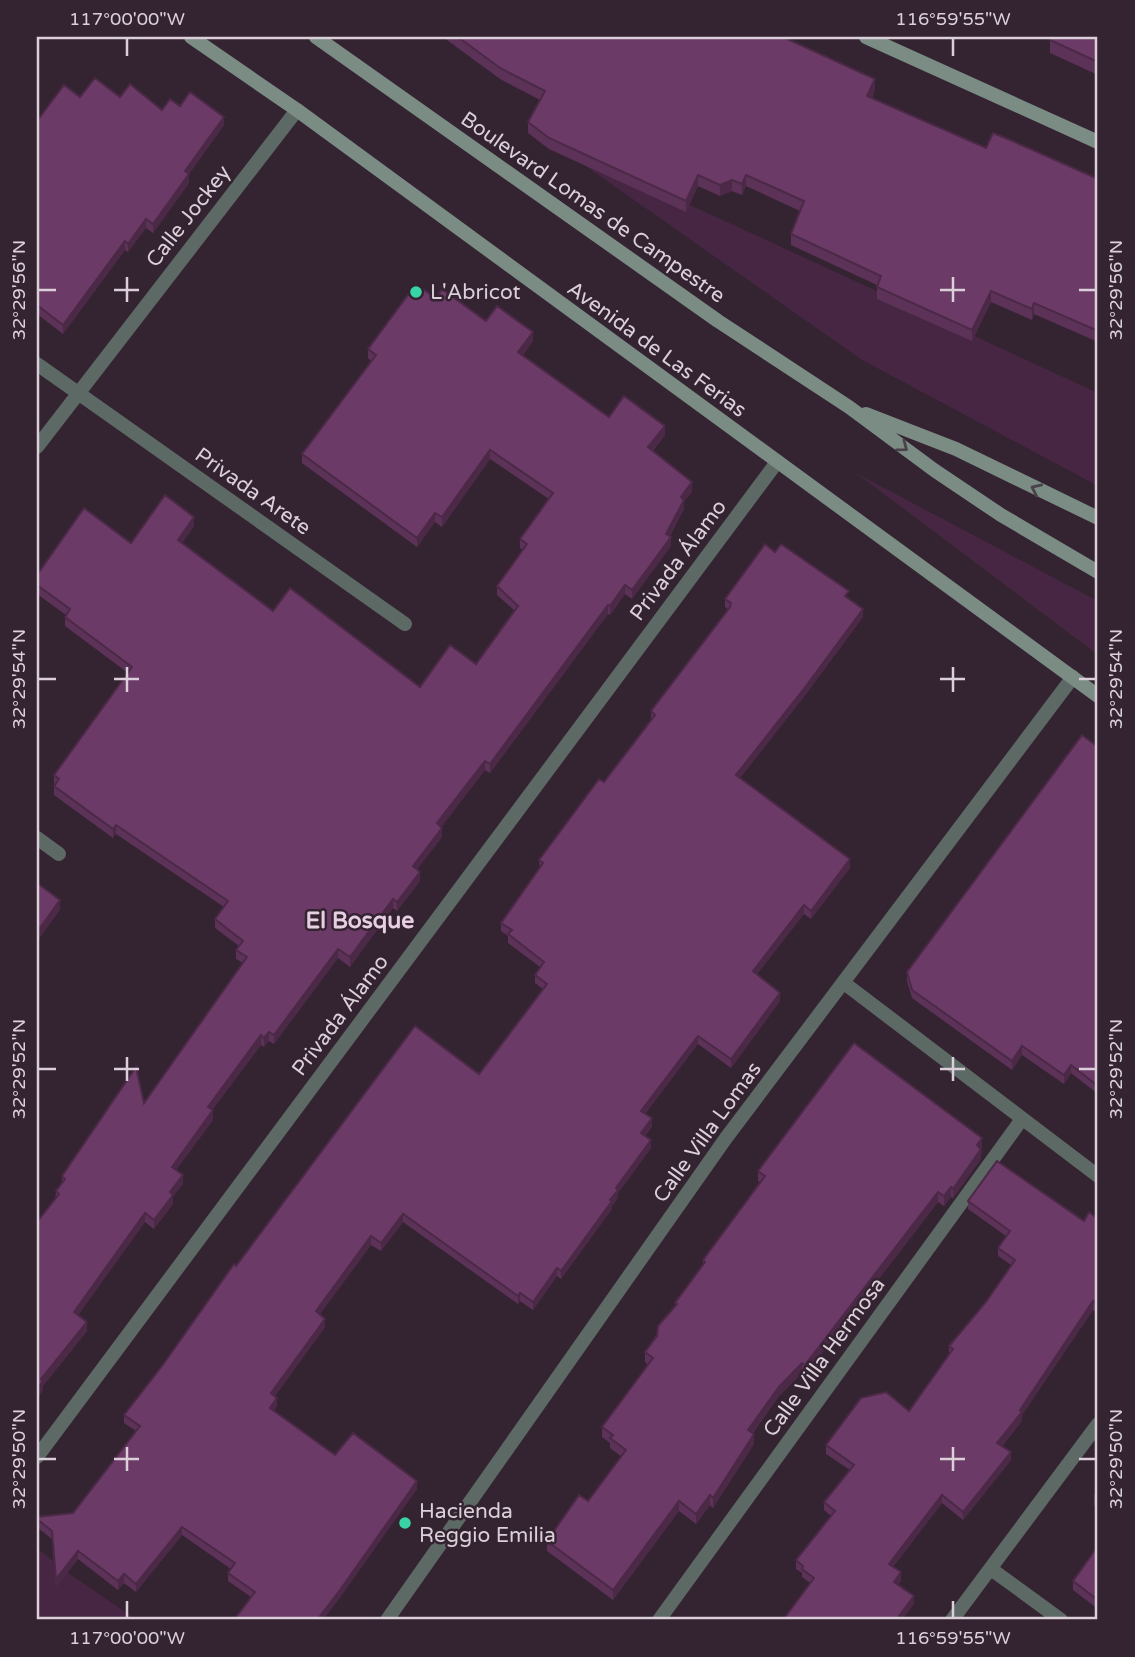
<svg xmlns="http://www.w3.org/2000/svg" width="1135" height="1657" viewBox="0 0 1135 1657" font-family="'Varela Round',sans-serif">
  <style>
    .green { fill: #462642 }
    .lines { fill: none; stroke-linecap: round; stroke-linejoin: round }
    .street { stroke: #5d6964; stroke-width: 14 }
    .secondary { stroke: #7a8c84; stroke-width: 14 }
    .wall { fill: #5c3258 }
    .shaded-wall { fill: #4b2947 }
    .building { fill: #6b3a66; stroke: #4b2947; stroke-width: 2 }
    .oneway { stroke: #49424a }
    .ticks { fill: none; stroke: #dbd0d9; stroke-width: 2.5 }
    .poi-dot { fill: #39d4a5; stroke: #342331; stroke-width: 2.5 }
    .labels { text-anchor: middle; stroke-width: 5; stroke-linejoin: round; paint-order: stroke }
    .street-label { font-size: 21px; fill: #dbd0d9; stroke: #342331 }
    .poi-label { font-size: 21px; fill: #dbd0d9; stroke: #342331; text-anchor: start }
    .neighbourhood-label { font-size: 23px; font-weight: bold; fill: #e6cfe2; stroke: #342331 }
    .neatline { fill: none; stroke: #dbd0d9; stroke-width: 2.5 }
    .ticks-label { font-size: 18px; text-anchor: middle; fill: #dbd0d9 }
  </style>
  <rect width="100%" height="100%" fill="#342331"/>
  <!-- green -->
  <path class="green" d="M547 139 1098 393V486L862 360Z
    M856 473 1098 601V655Z
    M37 1548 67 1572 137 1620H37Z"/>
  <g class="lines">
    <!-- street -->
    <path class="street" d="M37 364 405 624
      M37 447 297 110
      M37 838 59 854
      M844 983 1098 1176
      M37 1457 777 462
      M991 1569 1061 1620
      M387 1620 726 1138 1073 677
      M659 1620 1022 1119
      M952 1620 1098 1424"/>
    <!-- secondary -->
    <path class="secondary" d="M191 37 297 110 1098 696
      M316 37 718 321 849 407 934 470 1001 515 1098 572
      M866 37 1098 142
      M866 414 956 449 1098 518"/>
  </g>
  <!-- wall -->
  <path class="wall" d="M443 37H783L875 90 872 98 986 148 1098 179V342L1034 314 1032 320 991 302 972 341 877 299V285L791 245V234L800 211 746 186 742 195 732 191 720 196 698 186 686 212 549 149 528 133V122L540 100 500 79Z
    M1044 37H1098V75L1050 53V39Z
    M80 97H120L162 110 180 106 224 125 189 174V183L153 233 146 228 128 252 125 250 63 334 37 314V121Z
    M436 298 486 321 533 341 523 355 609 417 665 435 653 451 692 492 684 501V509L670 536 671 546 632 599 625 594 610 615 608 614 490 773 485 770 441 827 442 837 417 869 420 881 397 911 393 908 350 967 338 958 274 1044 269 1041 264 1047 261 1045 212 1110 213 1120 176 1170 183 1184 173 1196V1204L154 1229 145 1222 78 1315 87 1331 43 1386V1390L37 1398 56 1191 62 1183V1176L144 1103 243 963 236 959V950L239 946 215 928V919L224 907 116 834 113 838 54 795V775L128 673 65 626V617L66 615 37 594V575L131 543 194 526 182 543 273 611 420 687 476 664 515 611 497 595V586L523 550 520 548V539L549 499 490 459 442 527 435 522 417 547 302 463V454L371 361 368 358V349Z
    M775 552 849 598 863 617 806 694 740 778 850 868 811 919 804 914 757 974 780 1001 731 1068 698 1044 645 1114 652 1127 645 1136 651 1148 618 1193V1198L612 1206V1209L561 1279 557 1276 533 1310 520 1301 518 1304 403 1222 381 1251 371 1245 320 1314 325 1327 275 1396 277 1406 274 1410 335 1455 417 1489 323 1620H234L251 1597 228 1581V1573L231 1569 182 1535 136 1592 124 1583 118 1590 78 1559 56 1587 52 1539 37 1527V1517L73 1513 136 1431 124 1423V1415L162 1366 236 1266 479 1074 543 989 535 983V975L540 967 508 943V936L501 931V923L540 868 539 860 604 782 651 720V711L728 609 725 607V599Z
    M1098 747V1094L1071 1073 1064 1084 1022 1055 1012 1070 912 998 907 981V972Z
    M982 1138 981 1159 953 1198 951 1197 944 1206 938 1202 805 1375 802 1373 779 1396 753 1433 754 1444 713 1508 710 1505 696 1524 679 1511 613 1600 547 1551V1541L588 1501 622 1457 610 1448V1443L602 1437V1427L648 1365 645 1362V1352L675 1306V1303L703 1265V1260L760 1182 758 1181V1171Z
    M968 1201 1084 1221 1098 1219V1313L1093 1310 1022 1415V1421L1002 1446 1011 1460 963 1520 942 1503 893 1567 901 1581 898 1584 914 1604 810 1583 802 1577V1573L796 1569V1560L831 1516 824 1510V1502L850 1470 826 1454V1445L909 1411 949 1354V1346L986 1302 1011 1265 998 1256V1248L1006 1236 968 1209Z
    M1098 1490V1509L1094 1505V1496Z
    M1098 1546V1609L1073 1590V1581Z"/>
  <!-- shaded-wall -->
  <path class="shaded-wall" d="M875 79V90L867 107V96Z
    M224 117V125L189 174V183L153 233V224L185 171Z
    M698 175V186L686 212V201Z
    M746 175V186L742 195V184Z
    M732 180V191L720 196V185Z
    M146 219V228L128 252V244Z
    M125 241V250L63 334V325Z
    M991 291V302L972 341V330Z
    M1034 303V314L1032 320V309Z
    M533 332V341L518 361V352Z
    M665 426V435L648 456V447Z
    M490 450V459L442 527V517Z
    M692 482V492L684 501V509L666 543V534L681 497Z
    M435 513V522L417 547V538Z
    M194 517V526L178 549V540Z
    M671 537V546L632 599V590Z
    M625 585V594L610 615V606Z
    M608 605V614L490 773V764Z
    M863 609V617L806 694 736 783V775Z
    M485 761V770L437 833V823Z
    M116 825V834L113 838V829Z
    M442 828V837L413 875V866Z
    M850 859V868L811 919V911Z
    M420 872V881L397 911V902Z
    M393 899V908L350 967V957Z
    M60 900V910L37 942V932Z
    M804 905V914L753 979V971Z
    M338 949V958L274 1044V1035Z
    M780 993V1001L731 1068V1059Z
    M269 1032V1041L264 1047V1038Z
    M261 1035V1045L208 1116V1107Z
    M698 1036V1044L641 1119V1111Z
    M1022 1046V1055L1012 1070V1061Z
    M1071 1065V1073L1064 1084V1075Z
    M213 1110V1120L172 1176V1167Z
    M652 1118V1127L641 1141V1133Z
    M982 1138 981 1159 953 1198V1189Z
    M651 1140V1148L618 1193V1198L612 1206V1209L561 1279V1271L616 1188Z
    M183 1175V1184L173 1196V1204L154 1229V1220L170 1192Z
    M951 1187V1197L944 1206V1196Z
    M938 1192V1202L805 1375V1365Z
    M145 1213V1222L74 1321V1312Z
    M403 1214V1222L381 1251V1243Z
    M371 1236V1245L316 1320V1311Z
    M557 1268V1276L533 1310V1302Z
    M520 1293V1301L518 1304V1296Z
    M1093 1301V1310L1022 1415V1421L997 1451V1443Z
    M325 1319V1327L271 1401V1393Z
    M87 1322V1331L43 1386V1390L37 1398V1389L41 1379Z
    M802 1363V1373L779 1396 748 1439V1430L779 1387Z
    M277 1398V1406L270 1416V1408Z
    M754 1434V1444L713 1508V1498Z
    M1011 1452V1460L963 1520V1512Z
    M417 1481V1489L340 1598 323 1620H317Z
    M710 1495V1505L696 1524V1514Z
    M942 1495V1503L889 1572V1564Z
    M679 1501V1511L613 1600V1590Z
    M182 1527V1535L136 1592V1584Z
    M78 1551V1559L56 1587V1579Z
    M901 1572V1581L894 1590V1582Z
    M124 1574V1583L118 1590V1581Z
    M914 1596V1604L902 1620H896Z"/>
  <!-- building -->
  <path class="building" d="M458 37H783L875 79 867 96 986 148 993 133 1008 139 1098 179V331L1034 303 1032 309 991 291 972 330 877 287 881 276 791 234 804 201 746 175 742 184 732 180 720 185 698 175 686 201 549 138 528 122 545 91 500 68Z
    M1051 37H1098V62L1050 40Z
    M95 78 120 97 130 84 162 110 170 99 180 106 190 92 224 117 185 171 189 174 153 224 146 219 128 244 125 241 63 325 37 305V121L64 85 80 97Z
    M416 284 436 298 442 289 486 321 497 306 533 332 518 352 609 417 624 396 665 426 648 447 692 482 681 497 684 500 666 534 671 537 632 590 625 585 610 606 608 605 490 764 485 761 437 823 442 828 413 866 420 872 397 902 393 899 350 957 338 949 274 1035 269 1032 264 1038 261 1035 208 1107 213 1110 172 1167 183 1175 170 1192 173 1195 154 1220 145 1213 74 1312 87 1322 41 1379 43 1381 37 1389V1222L59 1194 56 1191 65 1179 62 1176 136 1067 144 1103 247 957 236 950 243 941 215 919 228 901 116 825 113 829 54 786 59 779 54 775 132 667 65 617 70 609 37 585V575L84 508 131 543 165 495 194 517 178 540 273 611 290 588 420 687 450 645 476 664 518 606 497 586 527 544 520 539 553 493 490 450 442 517 435 513 417 538 302 454 376 355 368 349Z
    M765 544 775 552 781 544 849 591 845 596 863 609 806 686 736 775 850 859 811 911 804 905 753 971 780 993 731 1059 698 1036 641 1111 652 1118 641 1133 651 1140 616 1188 618 1190 610 1200 612 1201 561 1271 557 1268 533 1302 520 1293 518 1296 403 1214 381 1243 371 1236 316 1311 325 1319 271 1393 277 1398 270 1408 335 1455 353 1433 417 1481 340 1590 317 1620H234L255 1592 228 1573 235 1563 182 1527 136 1584 124 1574 118 1581 78 1551 56 1579 52 1531 37 1519V1517L73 1513 140 1426 124 1415 162 1366 234 1264 236 1266 415 1026 479 1074 547 984 535 975 544 962 508 934 512 930 501 923 543 863 539 860 599 779 604 782 655 715 651 711 730 607 731 603 725 599Z
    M1082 735 1098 747V1086L1071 1065 1064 1075 1022 1046 1012 1061 912 990 907 972Z
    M37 883 60 900 37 932Z
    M854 1043 982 1138 977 1145 981 1149 953 1189 951 1187 944 1196 938 1192 805 1365 802 1363 779 1387 748 1430 754 1434 713 1498 710 1495 696 1514 679 1501 613 1590 547 1541 579 1495 588 1501 626 1450 610 1438 613 1435 602 1427 653 1358 645 1352 657 1336 658 1326 677 1304 675 1303 705 1262 703 1260 765 1176 758 1171Z
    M997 1161 1084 1221 1089 1212 1098 1219V1305L1093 1301 1020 1410 1022 1412 997 1443 1011 1452 963 1512 942 1495 889 1564 901 1572 894 1582 914 1596 896 1620H783L814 1578 802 1569 803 1566 796 1560 835 1511 824 1502 854 1465 826 1445 861 1398 886 1392 909 1411 953 1349 949 1346 986 1302 1015 1260 998 1248 1010 1231 968 1201Z
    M1098 1490V1500L1094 1496Z
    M1098 1546V1600L1073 1581Z"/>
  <!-- one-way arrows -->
  <defs><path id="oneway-chevron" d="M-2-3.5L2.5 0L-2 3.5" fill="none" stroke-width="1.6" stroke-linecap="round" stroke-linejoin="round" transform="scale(1.75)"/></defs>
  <g class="oneway">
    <use href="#oneway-chevron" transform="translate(903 447) rotate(37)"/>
    <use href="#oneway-chevron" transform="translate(1036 489) rotate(-155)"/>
  </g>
  <!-- ticks -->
  <path class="ticks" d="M127 38V56M953 38V56M127 277V302M953 277V302M38 290H56M114 290H139M940 290H965M1079 290H1096M127 667V692M953 667V692M38 679H56M114 679H139M940 679H965M1079 679H1096M127 1057V1081M953 1057V1081M38 1069H56M114 1069H139M940 1069H965M1079 1069H1096M127 1447V1471M953 1447V1471M38 1459H56M114 1459H139M940 1459H965M1079 1459H1096M127 1601V1618M953 1601V1618"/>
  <!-- markers -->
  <g class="poi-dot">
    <circle cx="416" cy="292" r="7"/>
    <circle cx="405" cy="1523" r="7"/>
  </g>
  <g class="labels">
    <!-- street labels -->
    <g class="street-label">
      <text transform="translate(593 207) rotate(35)" y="7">Boulevard Lomas de Campestre</text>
      <text transform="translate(188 216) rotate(-52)" y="7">Calle Jockey</text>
      <text transform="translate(657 349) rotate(36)" y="7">Avenida de Las Ferias</text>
      <text transform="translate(253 491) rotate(35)" y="7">Privada Arete</text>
      <text transform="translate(678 560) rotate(-53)" y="7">Privada Álamo</text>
      <text transform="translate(340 1015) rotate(-53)" y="7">Privada Álamo</text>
      <text transform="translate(707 1132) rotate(-54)" y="7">Calle Villa Lomas</text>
      <text transform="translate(824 1357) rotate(-54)" y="7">Calle Villa Hermosa</text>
    </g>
    <!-- poi labels -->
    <g class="poi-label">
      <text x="430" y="299">L'Abricot</text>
      <text x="419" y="1518">Hacienda<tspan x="419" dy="24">Reggio Emilia</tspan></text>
    </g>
    <!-- neighbourhood labels -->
    <g class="neighbourhood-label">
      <text x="360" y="928">El Bosque</text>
    </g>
  </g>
  <!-- border -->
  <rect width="1135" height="1657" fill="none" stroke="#342331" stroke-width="77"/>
  <rect x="38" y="38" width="1058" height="1580" class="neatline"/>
  <g class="ticks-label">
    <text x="127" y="25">117°00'00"W</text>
    <text x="953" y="25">116°59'55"W</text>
    <text transform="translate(19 290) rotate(-90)" y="6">32°29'56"N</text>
    <text transform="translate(1116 290) rotate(-90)" y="6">32°29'56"N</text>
    <text transform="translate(19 679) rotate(-90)" y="6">32°29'54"N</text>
    <text transform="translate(1116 679) rotate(-90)" y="6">32°29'54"N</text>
    <text transform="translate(19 1069) rotate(-90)" y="6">32°29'52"N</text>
    <text transform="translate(1116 1069) rotate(-90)" y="6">32°29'52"N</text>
    <text transform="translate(19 1459) rotate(-90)" y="6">32°29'50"N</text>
    <text transform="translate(1116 1459) rotate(-90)" y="6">32°29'50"N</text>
    <text x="127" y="1644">117°00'00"W</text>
    <text x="953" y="1644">116°59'55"W</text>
  </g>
</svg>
